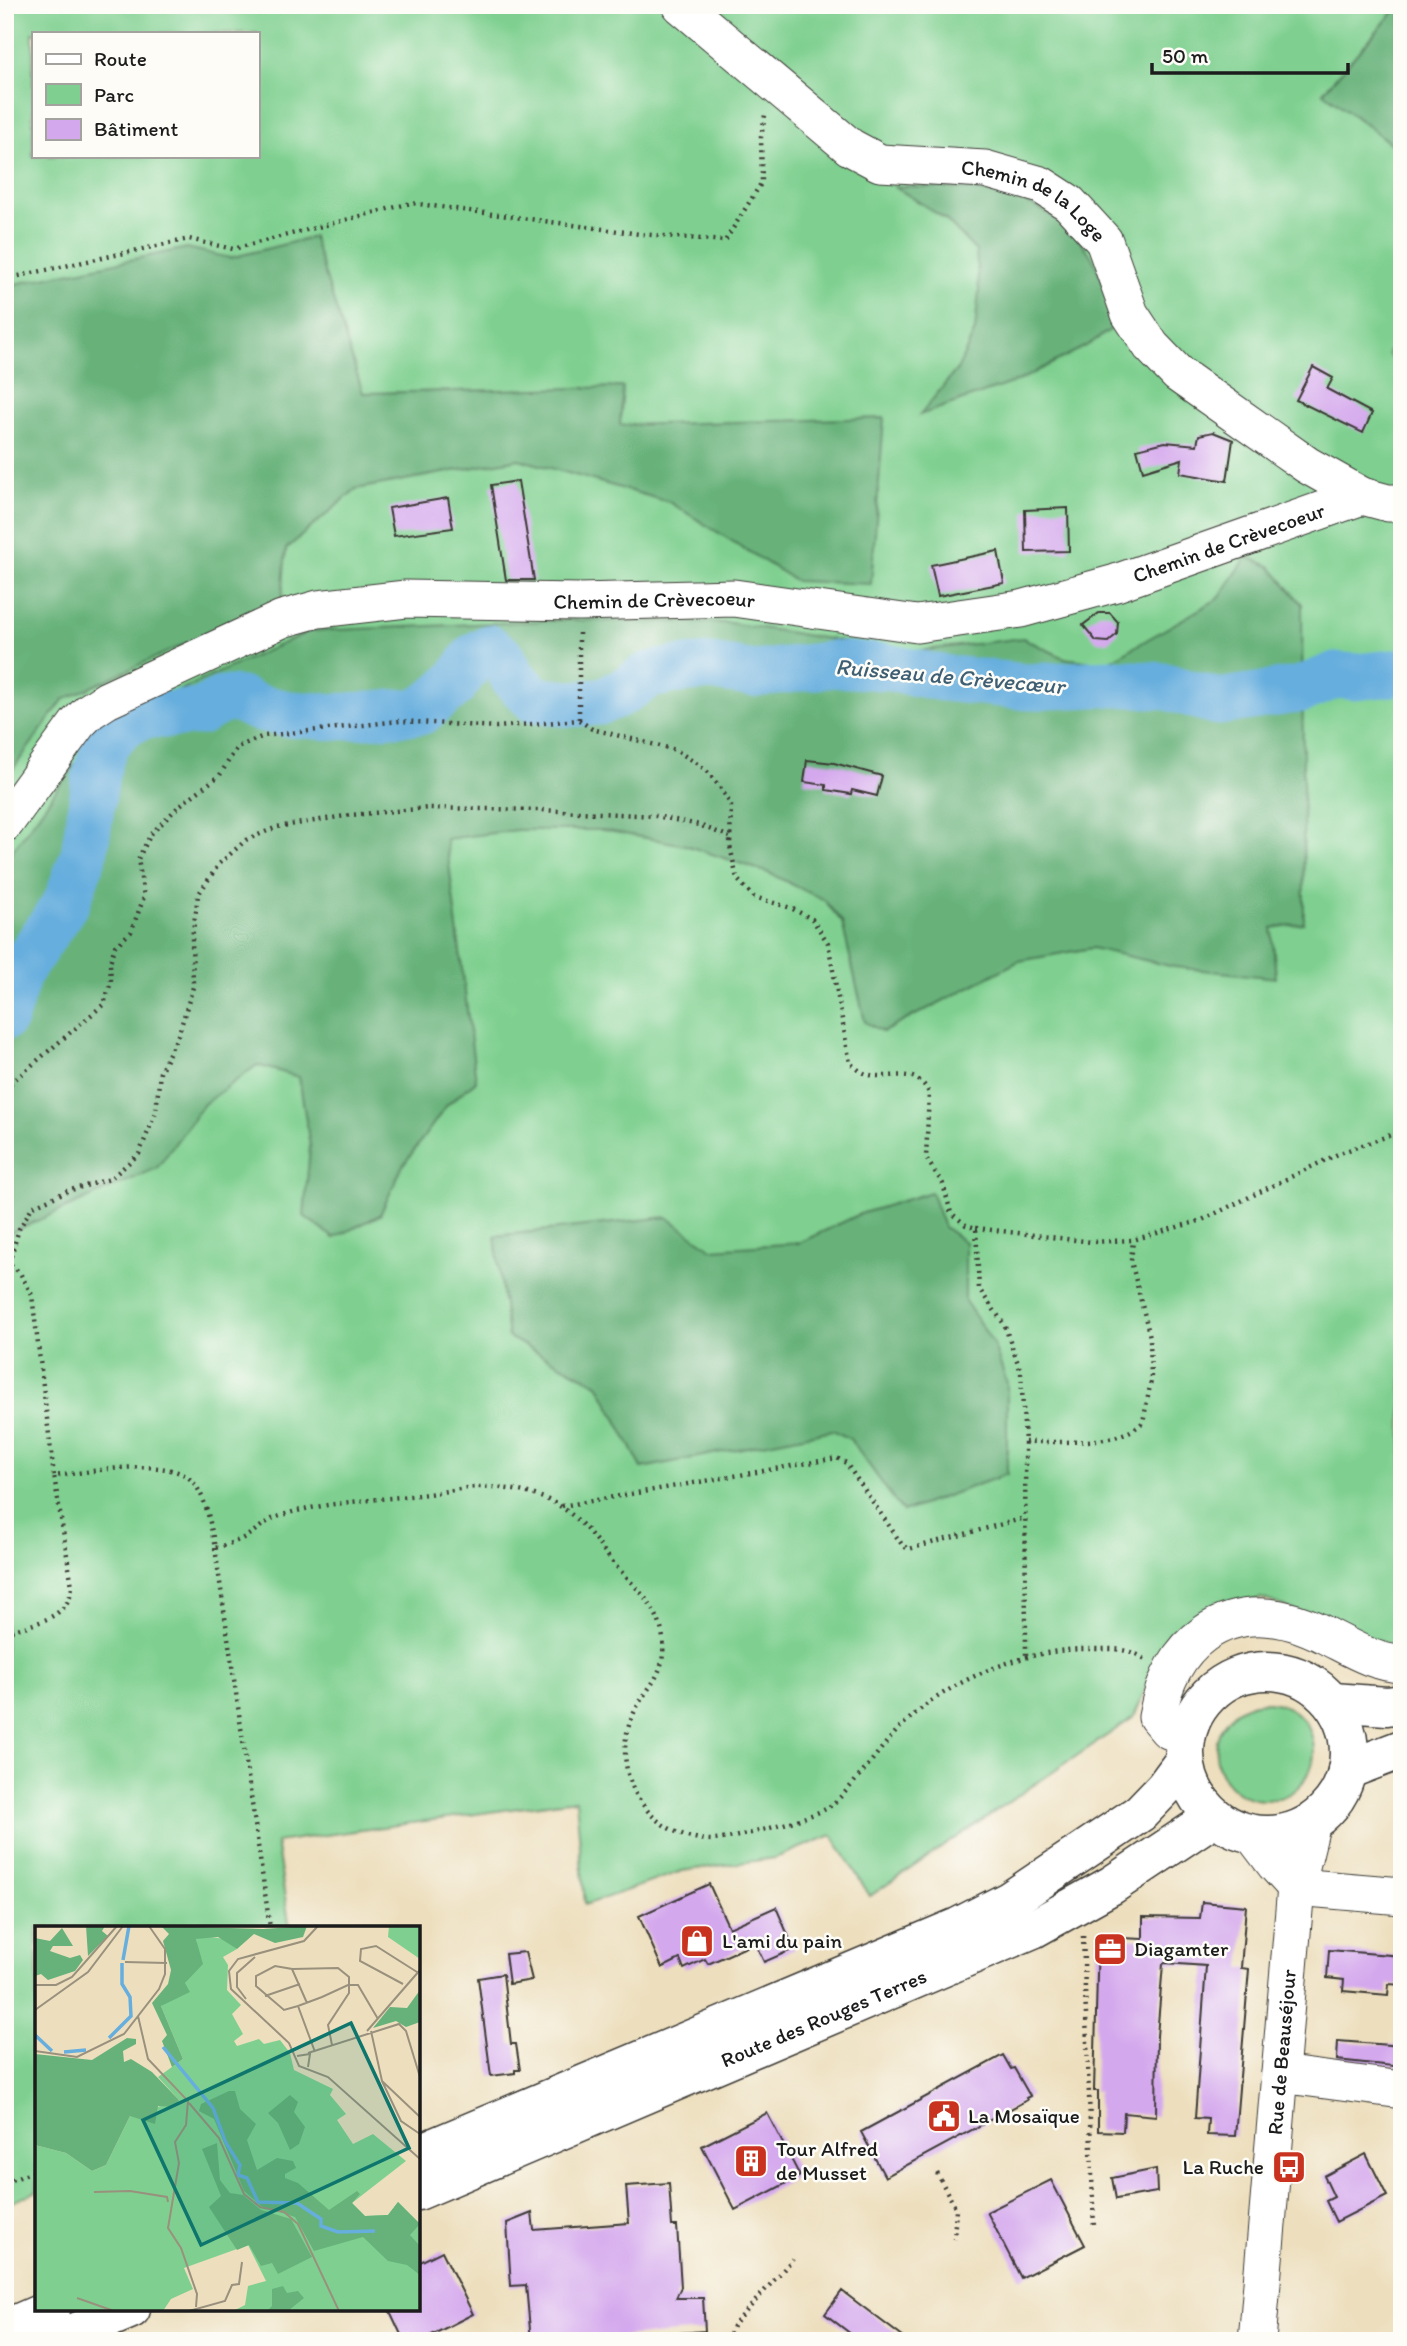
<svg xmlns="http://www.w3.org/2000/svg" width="1407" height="2346" viewBox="0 0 1407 2346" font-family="Itim,sans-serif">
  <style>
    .green { fill: #7fd090; stroke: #4e7656; stroke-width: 2; fill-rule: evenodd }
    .forest { fill: #67b27a; stroke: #42674b; stroke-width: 2 }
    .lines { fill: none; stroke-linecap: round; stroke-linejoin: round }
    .river { stroke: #66aede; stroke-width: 47 }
    .building { fill: #d4a8ed }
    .minor-casing { stroke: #3b3934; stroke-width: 39 }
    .major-casing { stroke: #3b3934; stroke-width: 41 }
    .path { stroke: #3b3934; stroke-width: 4.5; stroke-dasharray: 2 5; stroke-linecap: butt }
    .minor { stroke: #fff; stroke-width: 37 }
    .major { stroke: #fff; stroke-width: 38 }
    .labels { text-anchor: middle; stroke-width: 5; stroke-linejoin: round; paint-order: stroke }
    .street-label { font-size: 21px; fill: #1c1c1c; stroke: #fdfcf7 }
    .poi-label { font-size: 21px; fill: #1c1c1c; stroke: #fdfcf7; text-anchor: start }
    .water-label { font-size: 23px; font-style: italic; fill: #3d5e73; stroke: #fdfcf7 }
    .inset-river { fill: none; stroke: #66aede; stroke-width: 3.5 }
    .inset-road { fill: none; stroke: #99917d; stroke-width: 2 }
    .view { fill: #0f766e; fill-opacity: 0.15; stroke: #0f766e; stroke-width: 3.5 }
    .inset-edge { fill: none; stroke: #1c1c1c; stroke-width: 3.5 }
  </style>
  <rect width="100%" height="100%" fill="#fdfcf7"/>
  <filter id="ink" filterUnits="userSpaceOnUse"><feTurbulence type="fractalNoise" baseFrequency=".0143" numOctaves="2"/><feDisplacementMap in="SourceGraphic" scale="14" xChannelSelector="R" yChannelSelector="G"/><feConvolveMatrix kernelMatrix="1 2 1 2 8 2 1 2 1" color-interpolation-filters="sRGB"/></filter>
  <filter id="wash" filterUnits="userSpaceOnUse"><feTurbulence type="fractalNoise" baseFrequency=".00686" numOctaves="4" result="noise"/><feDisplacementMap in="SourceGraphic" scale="28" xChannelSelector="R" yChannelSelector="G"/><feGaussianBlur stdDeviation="1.57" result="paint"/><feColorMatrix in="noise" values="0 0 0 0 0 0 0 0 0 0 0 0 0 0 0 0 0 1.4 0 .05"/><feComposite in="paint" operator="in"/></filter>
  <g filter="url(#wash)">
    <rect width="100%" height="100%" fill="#eddfbe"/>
    <!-- green -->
    <path class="green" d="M5 5H1400L1323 92 1402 152V328L1388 354 1402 371V1650L1261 1598 1215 1609 1169 1632 1134 1717 870 1896 832 1835 775 1858 682 1871 585 1905 576 1800 276 1842 290 1928H37V2191L5 2205ZM33 33H257V156H33Z
      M1216 1751a49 49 0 1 1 98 0a49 49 0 1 1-98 0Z"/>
    <!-- forest -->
    <path class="forest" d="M1400 5H1402V152L1323 92Z
      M894 186C965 188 1047 187 1090 254 1102 273 1109 304 1117 325L1088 345 1020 380 920 415 958 368 975 331 979 291 976 251 945 219Z
      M313 237 363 393 623 387 620 425 884 418 871 584 796 581 669 502 519 459 356 489 286 549 282 599 63 700 5 780V286L187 248 230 258Z
      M1247 557 1270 566 1302 604 1304 923 1272 928 1276 978 1174 967 1092 948 1019 961 883 1032 865 1022 842 922 824 900 769 873 685 845 602 830H517L446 839 476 1081 447 1105 402 1167 380 1215 334 1238 304 1216 310 1146 299 1077 257 1065 204 1104 157 1168 5 1235V861L103 725 310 631 567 620 730 623 909 652 1023 638 1064 658 1105 664 1219 598Z
      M931 1192 944 1227 965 1242V1301L993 1343 1007 1383V1474L903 1512 850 1439 833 1430 642 1468 598 1384 508 1337 495 1236 667 1217 712 1249 799 1243 860 1214Z"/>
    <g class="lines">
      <!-- river -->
      <path class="river" d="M5 1017 18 974 67 901 84 854 96 774 105 744 123 725 147 714 164 715 200 712 224 699 241 700 256 707 288 714 336 717 422 711 454 685 475 656 489 648 503 659 514 679 535 700 569 704 599 702 621 693 649 675 675 670 710 667 755 674 835 664 886 667 942 678 1027 687 1115 683 1165 686 1218 702 1302 689 1336 675 1355 677 1402 672"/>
    </g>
    <g id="blocks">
      <!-- building -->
      <path class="building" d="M1313 367 1333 378 1327 389 1372 413 1363 433 1296 400Z
        M1213 432 1233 440 1227 481 1180 473 1182 459 1143 471 1137 449 1165 442 1197 445 1199 435Z
        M518 481 524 518 534 580H506L491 485Z
        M448 498 453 528 394 536 389 508Z
        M1068 508 1069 551 1026 552 1025 510Z
        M998 551 1004 583 938 596 931 565Z
        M1099 613H1110L1118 622 1117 634 1108 642 1096 641 1083 625Z
        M807 760 834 763 882 776 877 796 852 790 851 794 826 790V785L804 782Z
        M709 1884 729 1928 776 1907 794 1949 764 1962 755 1943 708 1964 705 1959 684 1969 680 1959 662 1968 639 1916Z
        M1202 1902 1246 1906 1241 1968 1249 1969 1235 2136 1207 2135 1208 2119 1195 2118 1206 1966 1165 1963 1163 1964 1157 2036 1156 2116 1124 2113 1123 2132 1098 2131V2091H1094L1098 1937 1143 1939V1917L1200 1918Z
        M1329 1950 1402 1956V1985L1389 1984 1388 1995 1343 1991 1344 1980 1327 1978Z
        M525 1952 532 1980 509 1984 505 1954Z
        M503 1974 511 2044H516L520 2070H515V2073L491 2076 478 1978Z
        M1338 2041 1402 2046V2067L1337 2060Z
        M1003 2055 1011 2069 1014 2068 1030 2096 1026 2098 1027 2100 885 2177 861 2132Z
        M767 2113 800 2176 735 2210 702 2146Z
        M1366 2154 1387 2196 1336 2222 1326 2201 1334 2197 1324 2176Z
        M1156 2169 1157 2192 1116 2199 1112 2178Z
        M1051 2180 1085 2245 1021 2278 987 2212Z
        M669 2183 672 2226H677L681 2287 676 2298H703L705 2331 568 2341H531L526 2285 511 2286 507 2223 532 2213 534 2230 629 2223 626 2186Z
        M442 2251 473 2314 420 2341H404L389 2309H418V2263Z
        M842 2291 908 2341H860L825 2314Z"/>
    </g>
  </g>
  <g filter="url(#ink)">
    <use href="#blocks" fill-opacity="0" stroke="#3b3934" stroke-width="2"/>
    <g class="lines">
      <!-- minor casing -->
      <g class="minor-casing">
        <g id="minor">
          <path id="s1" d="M681 5 850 147 880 163 985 169 1041 185 1069 203 1104 241 1130 314 1151 346 1178 374 1307 465 1362 496 1388 503H1402"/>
          <path id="s2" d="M5 823 78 723 90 711 107 700 282 619 318 609 406 599 579 602 734 598 917 624 1021 609 1116 583 1362 496"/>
          <path d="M1186 1736 1168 1730 1157 1717C1163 1684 1176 1654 1204 1634 1242 1607 1287 1615 1327 1636 1351 1648 1374 1663 1402 1664"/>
          <path d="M1253 1835 1275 1864 1296 1887"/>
          <path d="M1296 1887 1402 1896"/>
          <path d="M1280 2074 1402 2090"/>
          <path id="s3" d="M1257 2341 1296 1887 1312 1822"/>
        </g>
      </g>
      <!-- major casing -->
      <g class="major-casing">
        <g id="major">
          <circle cx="1267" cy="1753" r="82"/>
          <path d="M1333 1702 1387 1706 1402 1704"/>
          <path d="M1347 1770 1402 1749"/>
          <path d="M418 2154 958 1927 1009 1901 1140 1813 1164 1788 1184 1761"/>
          <path id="s4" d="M418 2191 1033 1929 1112 1885 1214 1817"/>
          <path d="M5 2329 51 2309"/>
          <path d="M55 2341 131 2309"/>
        </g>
      </g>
      <!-- path -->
      <path class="path" d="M5 279 189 239 233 249 411 203 640 234 725 241 762 182 761 137 765 115
        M579 633V720
        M5 1088 104 1004 111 982 110 963 115 946 131 932 144 897 138 859 151 834 179 806 220 775 237 747 264 736 400 721 497 727 579 720 592 729 676 750 705 769 720 787 731 805 730 846 737 879 754 897 791 908 812 919 828 943 850 1063C854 1066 859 1071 864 1073 888 1083 915 1063 929 1093L926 1158 943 1184 951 1213 966 1225 976 1228 979 1289 1004 1324 1021 1372 1025 1442 1026 1656
        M976 1228 1092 1242 1133 1240 1202 1220 1340 1153 1402 1131
        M9 1263 19 1229 32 1207 67 1191 110 1179 139 1154 156 1112 160 1072 179 1033 193 987 192 938 198 895 219 864 246 840 277 827 351 815 428 808 541 810 656 816 699 825 730 837
        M5 1265 9 1263 20 1273 32 1295 54 1476C87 1473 168 1455 192 1481 207 1497 211 1528 215 1548 225 1545 236 1542 245 1537 254 1532 263 1524 272 1519 309 1503 377 1500 419 1495 442 1493 466 1486 489 1487 508 1488 529 1492 546 1499 577 1512 591 1535 611 1560 632 1586 659 1603 663 1639 666 1678 647 1684 633 1715 619 1745 624 1781 644 1806 659 1827 685 1839 711 1840 729 1841 815 1817 829 1807 858 1784 879 1746 907 1721 955 1676 1031 1647 1096 1649 1116 1649 1127 1648 1145 1659
        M1025 1442C1058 1441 1119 1447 1143 1422L1151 1381 1150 1337 1131 1261 1133 1240
        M562 1506 837 1458 846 1463 903 1546 909 1549 1025 1518
        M215 1548 270 1928
        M5 1633C33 1623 69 1620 72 1586L54 1476
        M1083 1936 1094 2228
        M937 2173 956 2209 954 2239
        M5 2182 37 2171
        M728 2341 733 2326 793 2259"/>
      <!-- minor -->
      <use href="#minor" class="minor"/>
      <!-- major -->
      <use href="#major" class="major"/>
    </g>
  </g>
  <!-- icons -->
  <defs>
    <g id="shop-square" transform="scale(1.75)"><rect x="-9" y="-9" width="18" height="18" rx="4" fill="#c8321e" stroke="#fdfcf7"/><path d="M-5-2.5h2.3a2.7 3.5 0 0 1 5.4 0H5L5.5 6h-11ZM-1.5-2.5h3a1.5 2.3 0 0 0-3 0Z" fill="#fff"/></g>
    <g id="office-square" transform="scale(1.75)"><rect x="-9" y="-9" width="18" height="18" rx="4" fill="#c8321e" stroke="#fdfcf7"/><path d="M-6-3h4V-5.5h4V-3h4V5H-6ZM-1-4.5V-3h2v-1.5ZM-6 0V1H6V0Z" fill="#fff"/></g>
    <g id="civic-square" transform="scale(1.75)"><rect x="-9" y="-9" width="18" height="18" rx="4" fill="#c8321e" stroke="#fdfcf7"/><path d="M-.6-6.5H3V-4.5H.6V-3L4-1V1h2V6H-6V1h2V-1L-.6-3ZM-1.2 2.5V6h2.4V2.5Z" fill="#fff"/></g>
    <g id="building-square" transform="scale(1.75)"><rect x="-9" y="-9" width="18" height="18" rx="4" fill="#c8321e" stroke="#fdfcf7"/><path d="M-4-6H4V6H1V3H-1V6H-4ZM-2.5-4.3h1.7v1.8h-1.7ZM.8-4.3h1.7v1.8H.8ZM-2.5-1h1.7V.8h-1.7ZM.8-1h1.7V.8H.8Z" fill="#fff"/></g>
    <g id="bus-square" transform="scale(1.75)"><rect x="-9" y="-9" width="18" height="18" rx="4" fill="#c8321e" stroke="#fdfcf7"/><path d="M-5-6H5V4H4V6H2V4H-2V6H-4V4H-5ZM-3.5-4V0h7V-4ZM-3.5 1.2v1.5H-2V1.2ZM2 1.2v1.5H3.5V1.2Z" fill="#fff"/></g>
  </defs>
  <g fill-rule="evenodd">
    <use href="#shop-square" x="697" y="1941"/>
    <use href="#office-square" x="1110" y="1949"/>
    <use href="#civic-square" x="944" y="2116"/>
    <use href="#building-square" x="751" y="2161"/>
    <use href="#bus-square" x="1289" y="2167"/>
  </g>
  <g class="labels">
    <!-- street labels -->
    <g class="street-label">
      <text dy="7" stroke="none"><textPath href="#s1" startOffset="418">Chemin de la Loge</textPath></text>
      <text dy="7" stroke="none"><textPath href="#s2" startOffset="1316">Chemin de Crèvecoeur</textPath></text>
      <text dy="7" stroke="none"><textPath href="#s2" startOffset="728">Chemin de Crèvecoeur</textPath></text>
      <text dy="7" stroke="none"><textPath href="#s4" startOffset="441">Route des Rouges Terres</textPath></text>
      <text dy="7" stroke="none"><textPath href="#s3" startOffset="290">Rue de Beauséjour</textPath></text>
    </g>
    <!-- poi labels -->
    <g class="poi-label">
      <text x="722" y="1948">L'ami du pain</text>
      <text x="1134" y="1956">Diagamter</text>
      <text x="968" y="2123">La Mosaïque</text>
      <text x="776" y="2156">Tour Alfred<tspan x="776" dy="24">de Musset</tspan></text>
      <text x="1264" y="2174" text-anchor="end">La Ruche</text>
    </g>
    <!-- water labels -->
    <g class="water-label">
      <text transform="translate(950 676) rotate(5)" y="8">Ruisseau de Crèvecœur</text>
    </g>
  </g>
  <!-- overview -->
  <g transform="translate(35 1926)">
    <rect width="385" height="385" fill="#eddfbe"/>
    <path d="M354 0H385V33L353 11ZM167 10 190 13 202 23 188 31 193 39 192 64 206 79 197 88 208 108 199 115 202 120 224 113 229 118 245 114 255 127 259 144 298 163 295 169 311 188 302 194 318 218 338 208 371 235 317 277 330 290 353 289 363 276 385 298V385H198L210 379 213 360 231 355 213 319 149 342 158 363 136 373 128 385H0V219L31 227 57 245 71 239 95 190 144 174 123 151 148 133 126 80 150 57 165 34 161 13Z" fill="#7fd090"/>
    <path d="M51 0H70L67 5 73 10 53 30ZM126 0 228 3 272 0 268 11 240 17 219 8 202 23 183 11 161 13 168 38 150 57 155 66 126 80 148 133 137 141 127 115 132 109 117 77 133 58 136 44 128 15 134 8ZM27 2 38 20H18L15 25 35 32 45 29 48 34 40 45 13 54 6 48 0 50V12L15 15ZM385 64V96L371 101 361 95 338 102 355 81 372 82ZM92 112 101 113V118L88 125 89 136 96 133 117 146 144 174 140 181 123 180 120 198 95 190 71 239 57 245 31 227 0 219V128L57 134ZM194 165H200L205 183 221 198 212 214 222 244 242 232 258 235 261 242 250 248V252L263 257 294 284 322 265 325 268 317 277 330 290 353 289 363 276 385 298 375 309 385 320V349L372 339 353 335 328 311 279 325 260 291 226 280 209 265 179 193 164 185 166 178ZM255 169 263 176 259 186 270 201 264 218 255 224 243 197 233 187ZM182 217 185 254 195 267 208 269 226 284 256 293 277 331 243 348 237 337 226 340 214 319 202 324 174 281 186 270 167 223ZM248 360 252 367 263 365 269 372 253 385H232L237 380V363Z" fill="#67b27a"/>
    <path class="inset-river" d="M88 34 94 0M0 109 17 125M74 112 96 90 95 71 87 58V37M128 121 178 182 191 217 205 239 203 249 212 252 223 276 262 277 286 293V300L303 306 340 305M29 126 51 124"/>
    <path class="inset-road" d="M283 0 269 15 203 33 194 45 196 63 254 117 264 140 293 151 385 233M90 36 132 37M257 43 303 42 314 51V67L293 99 297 119M368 58 325 35 326 23 341 20 382 46M0 59H21L37 51 82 0M230 70 265 58M211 73 202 61V47L220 31M272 77 257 43 240 40 221 50V60L249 84 263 80 287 71 313 59H323L343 93M263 80 280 126M0 84 53 46 88 0M103 90 113 133 153 175 151 199 140 216 144 237 133 302 146 322 162 368 161 381M332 105 385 44M336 105 347 155 385 191M0 125 42 131 89 108 124 63 130 48V23L114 0M273 127 364 98 371 105 385 151M262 130 275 128 273 141M347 155 366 195 385 208M154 177 184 212 209 268 225 281 249 286 263 298 304 385M59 266 95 265 132 271 133 276M42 372 79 385M154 385 190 375 197 359 204 358 207 336"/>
    <path class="view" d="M316 97 374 222 166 319 108 194Z"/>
    <rect width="385" height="385" class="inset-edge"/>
  </g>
  <!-- margin -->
  <rect width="1407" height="2346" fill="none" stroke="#fdfcf7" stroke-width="28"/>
  <!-- legend -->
  <rect x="32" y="32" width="228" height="126" fill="#fdfcf7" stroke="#a3a29f" stroke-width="2"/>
  <rect x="46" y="54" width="35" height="10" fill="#ffffff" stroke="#a3a29f" stroke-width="2"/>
  <text x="94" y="66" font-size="21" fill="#1c1c1c">Route</text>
  <rect x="46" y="84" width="35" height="21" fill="#7fd090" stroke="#a3a29f" stroke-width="2"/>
  <text x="94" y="102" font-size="21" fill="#1c1c1c">Parc</text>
  <rect x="46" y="119" width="35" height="21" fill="#d4a8ed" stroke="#a3a29f" stroke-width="2"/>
  <text x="94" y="136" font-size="21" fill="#1c1c1c">Bâtiment</text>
  <!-- scale -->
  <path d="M1152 63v10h196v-10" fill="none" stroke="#1c1c1c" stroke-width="3.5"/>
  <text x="1162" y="63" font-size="21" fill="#1c1c1c" stroke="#fdfcf7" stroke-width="5" paint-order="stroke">50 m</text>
</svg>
